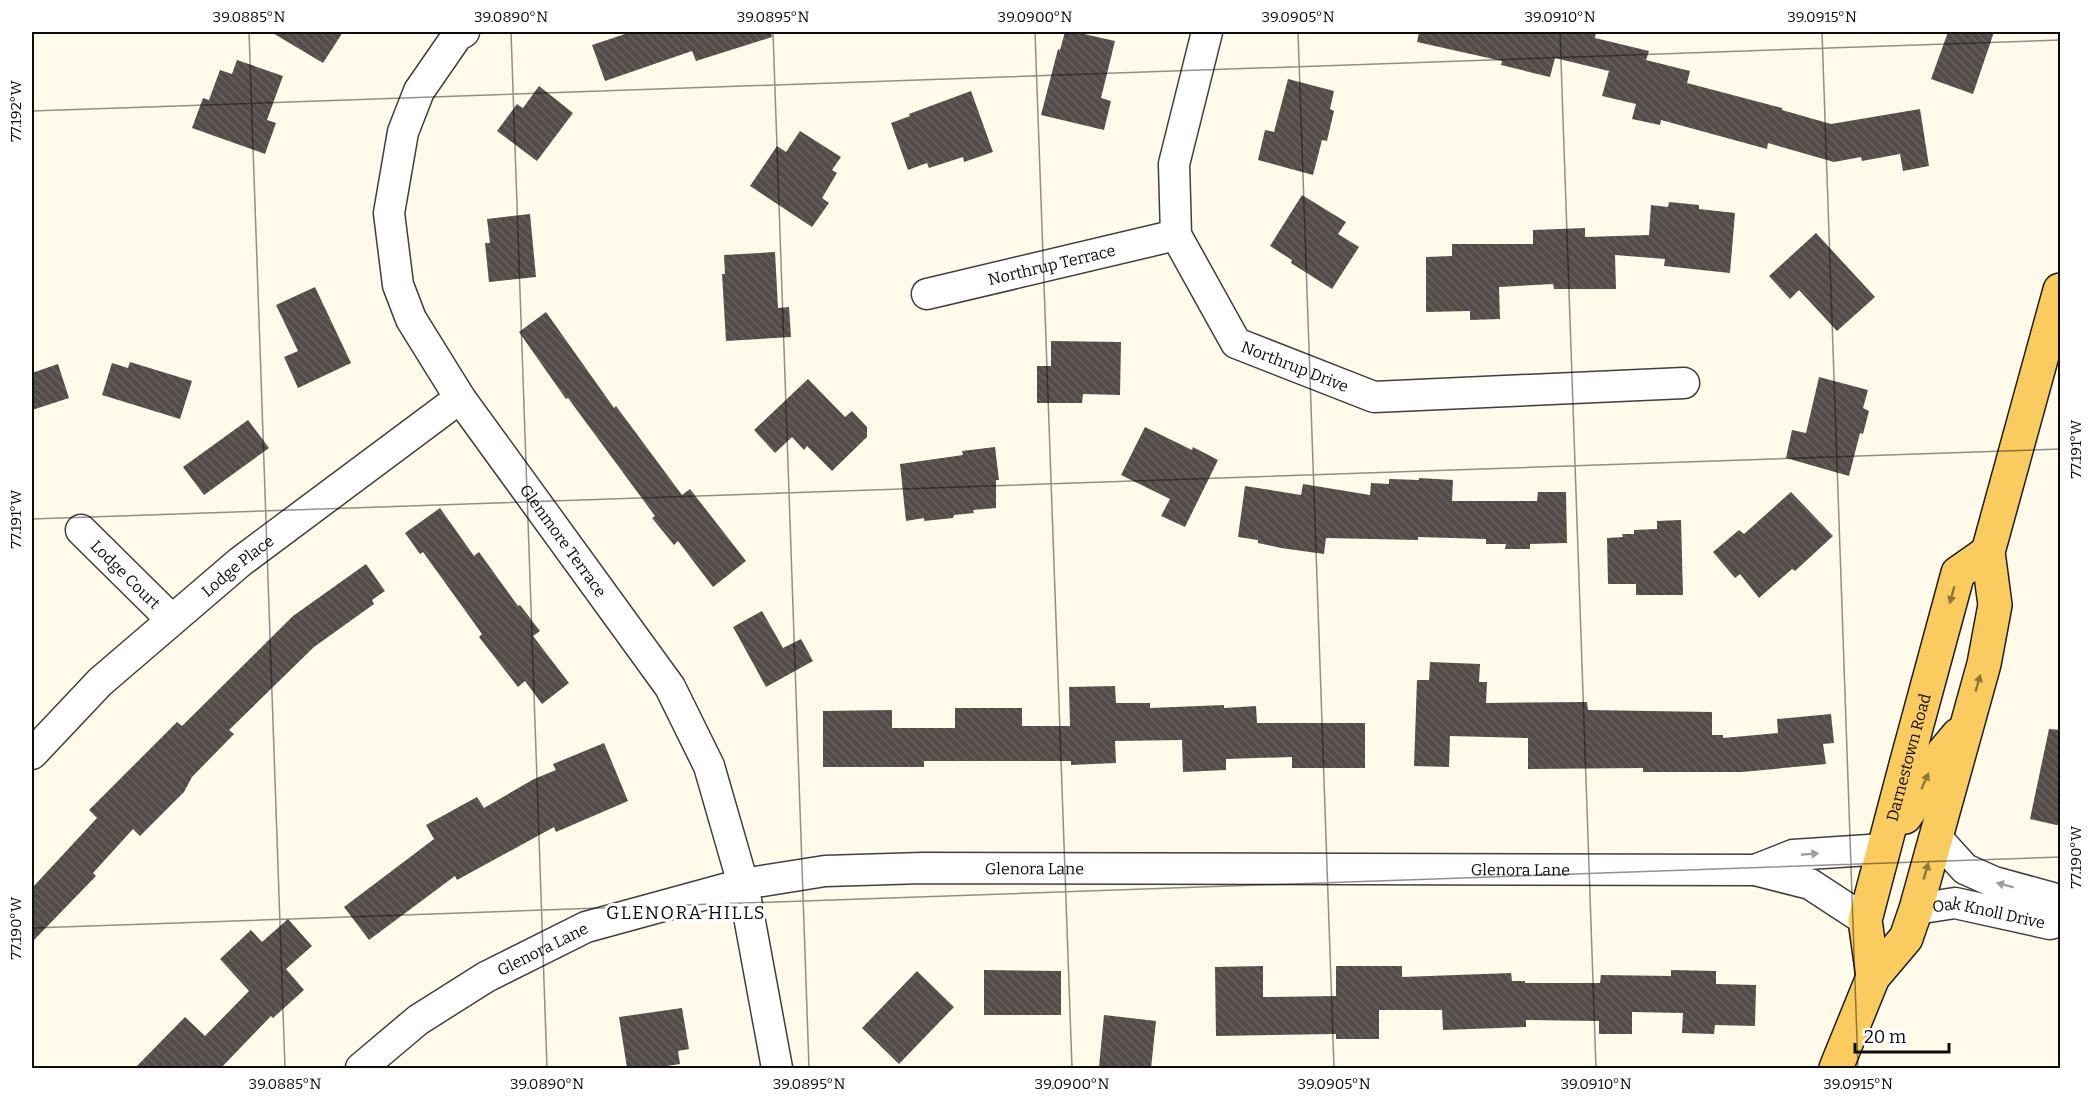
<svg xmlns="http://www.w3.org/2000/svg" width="2092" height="1100" viewBox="0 0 2092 1100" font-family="Bitter,serif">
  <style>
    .building { fill: url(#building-back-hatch) }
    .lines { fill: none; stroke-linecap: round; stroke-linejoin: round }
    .minor-casing { stroke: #3f3f3f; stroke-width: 33 }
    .major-casing { stroke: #1d1d1d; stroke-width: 36 }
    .minor { stroke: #fff; stroke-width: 30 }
    .major { stroke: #facc5f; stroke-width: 33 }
    .oneway { fill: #8f763a }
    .oneway2 { fill: #9e9e9e }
    .ticks { fill: none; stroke: #0c0c0c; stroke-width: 1.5; stroke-opacity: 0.45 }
    .labels { text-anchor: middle; stroke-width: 6; stroke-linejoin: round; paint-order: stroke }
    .street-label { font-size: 16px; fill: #0c0c0c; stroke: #fff }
    .neighbourhood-label { font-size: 18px; letter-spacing: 1.5px; fill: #0c0c0c; stroke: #fff }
    .neatline { fill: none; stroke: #0c0c0c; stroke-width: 2 }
    .ticks-label { font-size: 15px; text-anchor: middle; fill: #0c0c0c }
  </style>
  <defs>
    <pattern id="building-back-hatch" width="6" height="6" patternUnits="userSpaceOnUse" patternTransform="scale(1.5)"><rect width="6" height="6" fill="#544c48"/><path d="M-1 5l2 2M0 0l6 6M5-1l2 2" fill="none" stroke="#68615e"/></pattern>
  </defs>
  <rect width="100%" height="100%" fill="#fffaea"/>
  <!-- building -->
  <path class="building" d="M271 32H343L323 63Z
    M631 32H771L772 37 696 61 692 51 605 81 592 45Z
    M1065 32H1075L1115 41 1101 98 1111 101 1104 130 1041 115 1058 49 1060 50Z
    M1419 32H1596L1595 38 1649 51 1646 60 1690 71 1687 83 1782 108V110L1831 124 1920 109 1929 166 1903 171 1900 154 1862 161 1861 157 1834 162 1768 143 1767 149 1661 120 1660 125 1632 119 1636 104 1602 96 1609 71 1555 58 1550 77 1501 65 1502 61 1417 42Z
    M1948 32H1994L1973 94 1931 79Z
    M237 60 283 76 267 120 276 123 265 154 192 128 203 98 209 100 220 70 232 74Z
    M1288 79 1334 91 1330 109 1334 111 1327 141 1322 140 1313 175 1258 160 1265 130 1274 132Z
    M539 86 573 113 537 161 497 131 517 104 523 108Z
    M971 91 993 152 964 162 963 157 929 168 927 163 908 170 891 123 910 116 909 114 925 108Z
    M800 131 841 157 832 170 837 173 822 198 829 203 812 227 750 186 777 146 786 152Z
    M1302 195 1346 222 1338 234 1359 247 1332 289 1291 263 1292 260 1270 246Z
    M1669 202 1699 205V209L1735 213 1730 273 1664 266 1665 259 1615 255 1616 289H1554L1553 284 1499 287 1500 319 1470 320V311L1426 312V257L1452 256V244H1533V230L1585 228V237L1649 235 1651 205 1668 207Z
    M530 214 536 277 489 282 485 243H490L487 219Z
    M1816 233 1875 297 1837 331 1799 290 1790 299 1769 276Z
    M775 252 778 308 789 307 791 337 726 341 722 274H725L724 255Z
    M315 287 351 363 298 388 284 357 298 351 276 305Z
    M546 312 614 408 616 406 682 495 690 489 746 561 713 587 678 541 674 545 652 518 655 516 568 398 566 399 519 332Z
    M1051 341 1121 342 1120 395 1083 394 1082 403H1037V366H1051Z
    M130 362 192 381 180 419 102 395 112 363 128 368Z
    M58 364 69 398 32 410V373Z
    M1819 377 1868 390 1863 408 1869 411 1863 434 1860 433 1849 476 1786 458 1792 430 1806 433Z
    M808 379 845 417 852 411 867 427V437L832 471 807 446 804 450 792 437 775 453 754 430Z
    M248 420 269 448 204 495 183 467Z
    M1145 427 1192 450 1193 447 1218 460 1185 527 1161 516 1170 499 1121 475Z
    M995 447 999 480H996V508L973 510 974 513 954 515 953 518 924 521V518L906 521 900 464 963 455 962 451Z
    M1419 478 1453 480 1452 501H1537L1538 492H1566L1567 543 1530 544V549H1505L1506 544H1486V539L1418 537V540L1326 538 1324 554 1281 548 1258 543V540L1238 537 1245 486 1301 495 1303 484 1370 495 1371 483 1389 484V479L1419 480Z
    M1791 492 1833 536 1795 571 1792 569 1759 598 1740 574 1735 578 1713 552 1739 530 1744 534Z
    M440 508 474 556 479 552 518 606 520 605 540 631 533 636 569 683 542 704 525 681 518 687 479 637 482 634 423 552 420 554 405 533Z
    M1681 520 1683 595H1636V584H1608L1607 538 1623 537 1622 534H1634V530L1657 529V521Z
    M366 564 385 591 372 600 374 604 314 647 229 730 234 734 192 777 184 792 140 836 133 829 93 873 96 876 32 942V888L97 818 89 810 177 722 182 726 293 616Z
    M762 611 783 648 801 639 813 661 766 687 733 627Z
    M1430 662 1480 664 1479 682H1487L1486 703 1587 702 1588 710 1712 712V735H1723V738L1778 733 1777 719 1831 714 1834 743 1823 744 1826 764 1742 772H1643V768L1528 769V738L1450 736 1449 767 1414 766 1417 680H1429Z
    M1115 686 1116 703H1150V708L1224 705V708L1256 706 1257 723H1365V768H1292V757L1226 759V770L1183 772 1182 740 1115 741 1116 763 1071 765V761H924V767H823V711L892 710V728H955V708H1022V726H1070L1069 687Z
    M2049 729 2061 730V826L2030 819Z
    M604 743 628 801 556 832 554 827 457 880 455 876 369 940 344 907 434 839 426 825 477 797 484 808 534 779 556 770 553 764Z
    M288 919 312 946 286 969 304 990 273 1018 271 1016 221 1068H135L185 1017 205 1036 249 991 220 959 251 930 262 942Z
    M1263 966V997L1336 996V966H1402V977L1511 973 1512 981H1525V983H1600L1601 975 1671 976V970L1716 971V984L1756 985 1755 1026 1715 1025 1714 1034 1682 1033 1683 1013 1632 1012V1034H1599V1021L1526 1020V1027L1443 1030 1442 1010H1379V1039H1336V1034L1216 1036 1215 967Z
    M984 970 1061 971V1015H984Z
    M917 971 954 1007 899 1064 862 1028Z
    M682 1008 689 1049 678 1051 680 1064 667 1066 668 1068H627L619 1017Z
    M1104 1015 1156 1021 1151 1068 1099 1067Z"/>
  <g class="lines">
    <!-- minor casing -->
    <g class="minor-casing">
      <g id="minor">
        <path id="s1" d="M464 32 457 36 419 91 403 132 389 213 398 285 411 319 460 398 670 687 709 766 743 884 777 1068"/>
        <path id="s2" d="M1207 32 1174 164 1176 235 1236 343 1374 397 1684 383"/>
        <path id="s3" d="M927 294 1176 235"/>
        <path id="s4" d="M81 530 172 620"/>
        <path id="s5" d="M32 754 100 682 240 562 460 398"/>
        <path d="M1936 837 1965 869 1994 882 2056 899 2060 902"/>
        <path d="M1755 870 1793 855 1884 849"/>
        <path id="s6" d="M1916 909 1955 903 2050 924 2060 921"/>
        <path id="s7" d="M361 1068 418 1020 486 977 586 927 743 884 825 871 923 868 1755 870 1810 884 1865 920"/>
      </g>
    </g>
    <!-- major casing -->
    <g class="major-casing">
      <g id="major">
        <path d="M1905 817 1916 801 1932 766 1958 735"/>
        <path id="s8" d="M1873 977 1865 920 1907 761 1958 573 1988 552"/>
        <path d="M1836 1068 1873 977 1906 938 1916 909 1984 664 1995 605 1988 552 2060 290"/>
      </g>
    </g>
    <!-- minor -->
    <use href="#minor" class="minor"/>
    <!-- major -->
    <use href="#major" class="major"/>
  </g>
  <!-- one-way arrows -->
  <defs><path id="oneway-solid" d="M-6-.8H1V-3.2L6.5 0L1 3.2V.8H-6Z" transform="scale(1.5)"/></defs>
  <g class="oneway">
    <use href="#oneway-solid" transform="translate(1952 595) rotate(105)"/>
    <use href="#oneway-solid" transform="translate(1978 683) rotate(-74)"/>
    <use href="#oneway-solid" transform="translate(1925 781) rotate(-66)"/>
    <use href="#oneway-solid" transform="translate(1926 871) rotate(-74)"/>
  </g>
  <g class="oneway2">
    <use href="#oneway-solid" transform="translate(1810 854) rotate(-5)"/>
    <use href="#oneway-solid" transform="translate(2005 885) rotate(-165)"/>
  </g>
  <!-- ticks -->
  <path class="ticks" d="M249 32 285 1068M511 32 547 1068M773 32 809 1068M1035 32 1072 1068M1298 32 1334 1068M1560 32 1596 1068M1822 32 1858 1068M32 111 2060 40M32 519 2060 449M32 928 2060 857"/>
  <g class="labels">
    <!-- street labels -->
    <g class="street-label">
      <text dy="6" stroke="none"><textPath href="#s3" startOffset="128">Northrup Terrace</textPath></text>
      <text dy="6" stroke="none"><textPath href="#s2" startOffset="394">Northrup Drive</textPath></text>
      <text dy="6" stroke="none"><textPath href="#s1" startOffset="579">Glenmore Terrace</textPath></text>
      <text dy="6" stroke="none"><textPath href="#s5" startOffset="279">Lodge Place</textPath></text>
      <text dy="6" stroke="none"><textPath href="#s4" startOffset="63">Lodge Court</textPath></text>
      <text dy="6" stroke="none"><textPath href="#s8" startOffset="226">Darnestown Road</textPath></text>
      <text dy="6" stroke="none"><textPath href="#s7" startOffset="722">Glenora Lane</textPath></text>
      <text dy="6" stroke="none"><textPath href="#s7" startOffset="1208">Glenora Lane</textPath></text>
      <text dy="6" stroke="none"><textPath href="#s6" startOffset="74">Oak Knoll Drive</textPath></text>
      <text dy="6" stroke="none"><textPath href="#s7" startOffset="218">Glenora Lane</textPath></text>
    </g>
    <!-- neighbourhood labels -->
    <g class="neighbourhood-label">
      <text x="686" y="919">GLENORA HILLS</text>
    </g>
  </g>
  <!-- border -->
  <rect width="2092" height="1100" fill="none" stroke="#ffffff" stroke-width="66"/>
  <!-- scale -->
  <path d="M1855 1043v9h94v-9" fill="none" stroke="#0c0c0c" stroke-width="3"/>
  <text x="1864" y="1043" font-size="18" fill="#0c0c0c" stroke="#ffffff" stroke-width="4.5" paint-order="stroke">20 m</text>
  <rect x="33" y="33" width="2026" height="1034" class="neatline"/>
  <g class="ticks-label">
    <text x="249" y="22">39.0885°N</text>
    <text x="511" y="22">39.0890°N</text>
    <text x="773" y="22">39.0895°N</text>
    <text x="1035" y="22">39.0900°N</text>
    <text x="1298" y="22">39.0905°N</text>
    <text x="1560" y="22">39.0910°N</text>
    <text x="1822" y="22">39.0915°N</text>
    <text transform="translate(16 111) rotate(-90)" y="5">77.192°W</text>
    <text transform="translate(2076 449) rotate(-90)" y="5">77.191°W</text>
    <text transform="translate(16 519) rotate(-90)" y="5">77.191°W</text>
    <text transform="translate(2076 857) rotate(-90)" y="5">77.190°W</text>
    <text transform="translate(16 928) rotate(-90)" y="5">77.190°W</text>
    <text x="285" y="1089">39.0885°N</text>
    <text x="547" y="1089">39.0890°N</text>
    <text x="809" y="1089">39.0895°N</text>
    <text x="1072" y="1089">39.0900°N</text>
    <text x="1334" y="1089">39.0905°N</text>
    <text x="1596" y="1089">39.0910°N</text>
    <text x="1858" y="1089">39.0915°N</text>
  </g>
</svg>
